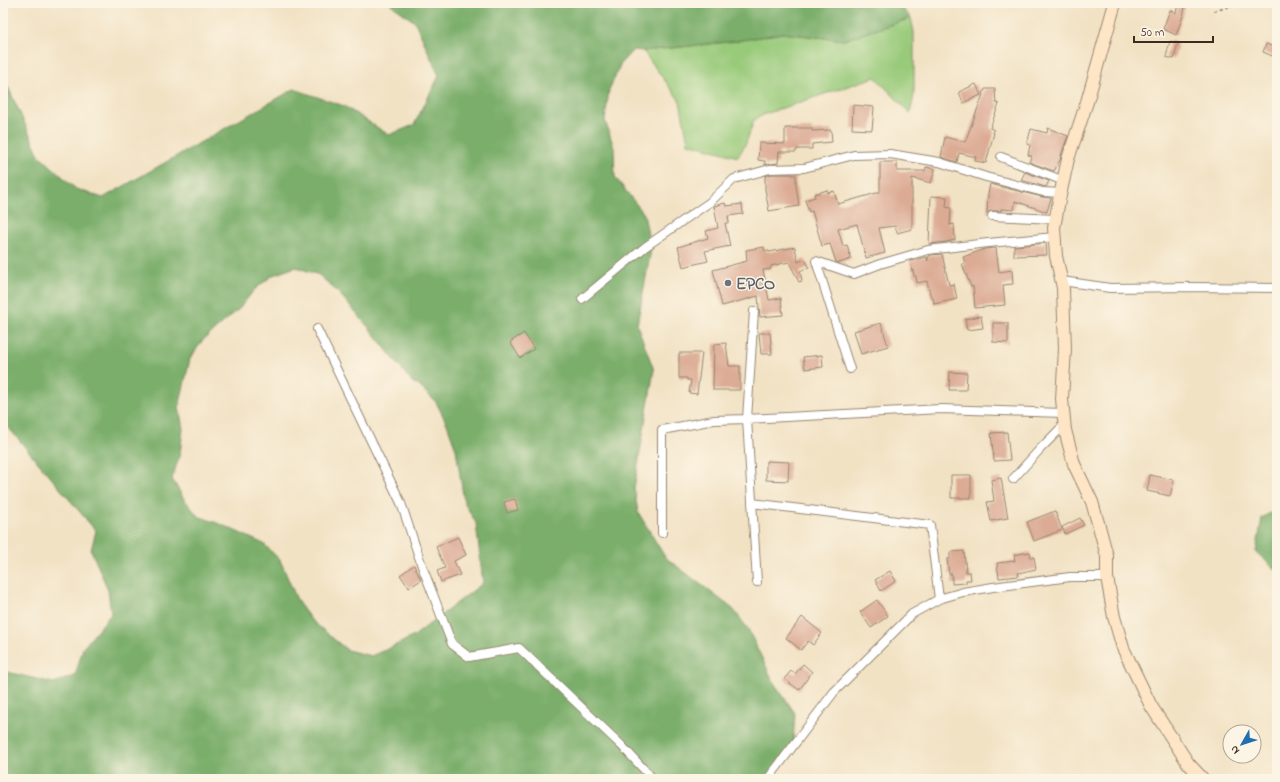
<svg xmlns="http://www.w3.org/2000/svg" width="1280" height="782" viewBox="0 0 1280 782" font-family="'Indie Flower',sans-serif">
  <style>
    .green { fill: #99ca7a; stroke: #6a7a4c }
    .forest { fill: #7aae6a; stroke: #5a6c44; fill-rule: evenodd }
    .building { fill: #dcab94 }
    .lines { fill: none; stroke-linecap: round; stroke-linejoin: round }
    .street-casing { stroke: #968671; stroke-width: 10 }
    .secondary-casing { stroke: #968671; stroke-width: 14 }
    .path { stroke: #968671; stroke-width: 2; stroke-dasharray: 3 3; stroke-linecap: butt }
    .street { stroke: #fff; stroke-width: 8 }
    .secondary { stroke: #fde5c5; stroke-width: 12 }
    .worship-dot { fill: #6b7280; stroke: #fcf5e5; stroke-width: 1.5 }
    .labels { text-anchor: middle; stroke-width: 3; stroke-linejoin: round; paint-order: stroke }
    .worship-label { font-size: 17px; font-weight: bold; fill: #5b616d; stroke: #fcf5e5; text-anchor: start }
  </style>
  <rect width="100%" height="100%" fill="#fcf5e5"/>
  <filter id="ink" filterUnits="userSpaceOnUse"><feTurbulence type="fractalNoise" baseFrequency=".025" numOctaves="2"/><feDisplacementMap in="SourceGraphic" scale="8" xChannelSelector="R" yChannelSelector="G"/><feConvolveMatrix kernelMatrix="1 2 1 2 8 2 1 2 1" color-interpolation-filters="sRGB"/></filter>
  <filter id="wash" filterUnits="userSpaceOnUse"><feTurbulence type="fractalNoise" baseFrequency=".012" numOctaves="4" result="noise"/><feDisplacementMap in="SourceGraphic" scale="16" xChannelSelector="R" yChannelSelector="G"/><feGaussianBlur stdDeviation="0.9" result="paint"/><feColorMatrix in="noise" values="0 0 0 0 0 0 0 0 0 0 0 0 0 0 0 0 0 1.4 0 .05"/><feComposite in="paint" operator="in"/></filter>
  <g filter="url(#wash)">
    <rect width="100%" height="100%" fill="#f2e2c4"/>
    <!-- green -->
    <path class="green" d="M911 18 914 32V96L910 113 875 77 765 114 754 120 746 143 738 157 688 143 680 101 643 51 737 41 782 33 844 40Z"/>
    <!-- forest -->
    <path class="forest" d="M389 3H898L911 18 844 40 782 33 737 41 643 51 633 50 621 63 609 90 605 120 614 148 615 177 644 214 651 250 637 325 654 370 634 488 638 512 665 557 733 609 748 629 774 683 795 713 793 745 768 779H3V671L53 683 75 676 83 648 111 614 108 590 91 550 96 531 3 421V76L39 155 76 189 103 198 294 89 344 106 389 135 414 125 439 76 415 22ZM296 267 319 275 338 292 370 329 412 382 418 385 436 402 447 424 456 449 464 502 476 523 483 583 414 636 392 647 371 656 347 650 311 620 298 602 280 560 264 544 220 524 198 516 184 499 172 479 180 454 183 429 179 407 190 359 202 341 239 309 254 290 273 275Z
      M1270 513 1277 517V571L1256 552 1262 518Z"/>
    <g id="blocks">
      <!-- building -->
      <path class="building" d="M1178 3H1186L1183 16 1176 35 1163 29 1170 10 1176 13Z
        M1170 41 1178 43 1174 59 1166 57Z
        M1266 44 1277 48V58L1263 52Z
        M976 84 981 95 963 103 959 92Z
        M985 89H995L996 103 999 104 990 128 994 130 993 133H994L986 163 975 161 976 157 959 153 957 162 941 157 945 137 965 142Z
        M853 105 874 107 872 130 852 129Z
        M785 128H812V131L831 130 832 142 812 144V149H797L796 152H779L778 163 765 165V161L758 160 759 143 785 144Z
        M1048 128 1068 136 1062 152 1060 160 1054 171 1029 162 1032 156 1028 155 1030 145 1027 144 1031 129 1047 133Z
        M880 162H897V171H925L926 167 935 169 931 183 912 178V229L897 233 895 226 879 228 885 253 866 258 857 224 838 229 843 246 847 245 851 259 839 263 836 262 830 244 822 246 812 211 809 212 805 200 815 197 814 194 827 190 828 193 834 191 838 204 880 192Z
        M1025 172 1049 181 1046 187 1021 180Z
        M771 174H792V175H796V186L799 206 769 211 765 189V176Z
        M990 184 1042 197 1051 198 1047 212 1015 201 1014 210 1001 209V211H992L987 213 988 194Z
        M931 196 947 197 946 207 951 208 950 225 954 224 955 240 946 242 929 244Z
        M725 203 726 206 742 204 743 214 728 216 729 223H725L730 246 705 251 708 261 683 267 678 247 708 238 706 231 718 228 714 206Z
        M1046 243 1047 255 1014 256V246Z
        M764 247 765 251H769V252L795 247 798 262 805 259 809 267 800 271 802 281 799 282 789 262 771 266V269L763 270 769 300 781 298 783 315 760 317 758 296 722 306 713 270 747 261 746 250Z
        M996 248 999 272 1012 270 1013 284 1003 285 1005 305 975 308 973 286 971 287 962 264 965 263 963 257 985 249Z
        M942 254 949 285 954 284 957 299 934 304 933 298H931L927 281 917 283 916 276H914L913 270 912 271 910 261 927 257 928 261V257L930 256V255Z
        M981 316 983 328 967 330 965 319Z
        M881 323 888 346 861 354 854 331Z
        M993 323H1008V343L993 342Z
        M524 333 534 349 520 358 510 342Z
        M759 333H770L772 354H761Z
        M726 343 729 366H740V390H713L714 344Z
        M679 353H702L697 394 689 393 691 380H687V378H679Z
        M822 355 823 367 805 369 803 357Z
        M950 372 967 373 966 390H949Z
        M1007 432 1010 460 994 461 991 433Z
        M766 461 789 462 788 481 766 480Z
        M951 475H971V498H951Z
        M1150 475 1174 480 1170 496 1147 491Z
        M1001 478 1008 518 991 521 987 502 994 501 991 480Z
        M515 499 518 510 507 513 504 502Z
        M1055 511 1062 530 1034 541 1027 522Z
        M1080 518 1084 525 1065 534 1062 527Z
        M458 537 466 555 454 561 460 575 441 582 437 571 445 568 436 547Z
        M964 551 966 572H970L971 580H966V583L952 584V574H949L947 559H950V552Z
        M1030 552 1031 558 1034 557 1036 569 1018 573 1019 576 999 578 997 563 1015 561 1014 555Z
        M414 565 421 580 409 588 400 575Z
        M890 571 896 581 881 591 875 580Z
        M877 600 888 616 871 628 860 612Z
        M802 617 822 633 813 645 808 641 801 650 786 638Z
        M803 664 812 672 799 690 784 679 791 671 795 674Z"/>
    </g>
  </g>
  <g filter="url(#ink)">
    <use href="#blocks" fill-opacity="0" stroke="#968671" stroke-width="1"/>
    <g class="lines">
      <!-- street casing -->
      <g class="street-casing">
        <path id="street" d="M1001 157 1064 181
          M992 216 1056 219
          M1062 281 1110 288 1191 287 1277 288
          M582 299 645 247 710 202 734 179 770 169 804 168 854 155 890 154 939 162 986 177 1043 192 1061 193
          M754 311 747 419 757 582
          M317 329 401 503 422 566 452 644 469 657 519 648 621 745 653 779
          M850 369 816 261 854 274 880 264 928 250 988 243 1055 237
          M1013 479 1041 448 1064 425
          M752 503 930 525 939 599 912 614 834 692 768 779
          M662 533V430L714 420 747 419 941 409 1063 413
          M939 599 963 592 993 587 1070 577H1107"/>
      </g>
      <!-- secondary casing -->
      <g class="secondary-casing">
        <path id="secondary" d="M1115 3 1087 102 1068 159 1059 200 1054 228 1056 256 1063 288 1065 349 1062 399 1065 430 1074 464 1092 502 1100 530 1107 556V577L1114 617 1123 648 1151 706 1188 763 1203 779"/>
      </g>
      <!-- path -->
      <path class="path" d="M1214 11 1243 3"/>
      <!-- street -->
      <use href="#street" class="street"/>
      <!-- secondary -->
      <use href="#secondary" class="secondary"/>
    </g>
  </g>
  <!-- markers -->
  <circle class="worship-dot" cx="728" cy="283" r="4"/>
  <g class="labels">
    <!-- worship labels -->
    <g class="worship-label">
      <text x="736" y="289">EPCO</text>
    </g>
  </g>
  <!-- margin -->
  <rect width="1280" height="782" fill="none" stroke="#fcf5e5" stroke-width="16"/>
  <!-- north arrow -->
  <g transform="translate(1242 744) rotate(231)"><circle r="19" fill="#fcf5e5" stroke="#afa495"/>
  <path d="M0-3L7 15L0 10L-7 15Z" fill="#1f6fb2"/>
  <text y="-6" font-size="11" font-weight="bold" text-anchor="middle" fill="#3b2a1e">N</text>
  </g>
  <!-- scale -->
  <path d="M1134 36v6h79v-6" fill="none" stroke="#3b2a1e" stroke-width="2"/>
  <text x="1140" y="36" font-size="12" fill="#3b2a1e" stroke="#fcf5e5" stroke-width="3" paint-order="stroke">50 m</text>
</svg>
